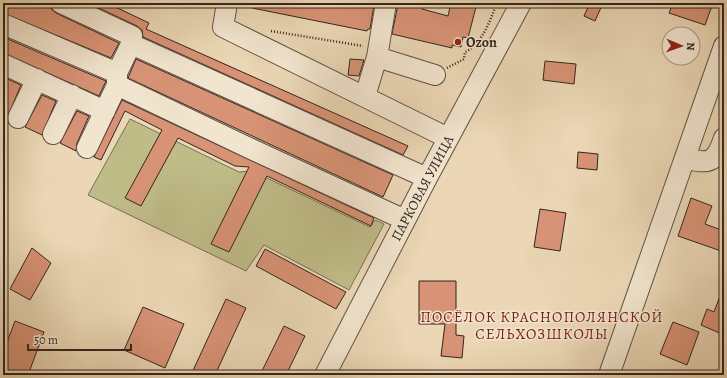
<svg xmlns="http://www.w3.org/2000/svg" width="727" height="378" viewBox="0 0 727 378" font-family="Alegreya,serif">
  <style>
    .green { fill: #bfbc88; stroke: #787053 }
    .building { fill: #d89376; stroke: #32251e }
    .lines { fill: none; stroke-linecap: round; stroke-linejoin: round }
    .minor-casing { stroke: #605244; stroke-width: 22 }
    .path { stroke: #32251e; stroke-width: 2.5; stroke-dasharray: 1 2; stroke-linecap: butt }
    .minor { stroke: #f2e5cf; stroke-width: 20 }
    .poi-dot { fill: #8f2418; stroke: #f2e5cf; stroke-width: 1.5 }
    .labels { text-anchor: middle; stroke-width: 3; stroke-linejoin: round; paint-order: stroke }
    .poi-label { font-size: 14px; font-weight: bold; fill: #32251e; stroke: #f2e5cf; text-anchor: start }
    .street-label { font-size: 14px; fill: #32251e; stroke: #f2e5cf }
    .neighbourhood-label { font-size: 15px; letter-spacing: 1px; fill: #7a1f14; stroke: #f2e5cf }
  </style>
  <rect width="100%" height="100%" fill="#ebd7b5"/>
  <filter id="stains"><feTurbulence type="fractalNoise" baseFrequency=".005" numOctaves="4"/><feColorMatrix values="0 0 0 0 .2 0 0 0 0 .09 0 0 0 0 .02 0 0 0 .5 -.17"/></filter>
  <radialGradient id="worn" r=".72"><stop offset=".6" stop-color="#630" stop-opacity="0"/><stop offset="1" stop-color="#630" stop-opacity=".3"/></radialGradient>
  <!-- green -->
  <path class="green" d="M130 119 239 172 252 171 370 227 375 220 384 224 349 290 264 245 246 271 88 195Z"/>
  <!-- building -->
  <path class="building" d="M3 3H50L51 9 56 13 119 43 111 58 3 13Z
    M88 3H107L149 23 146 29 408 146 403 155 143 37 142 30 137 26Z
    M253 3H367L374 5 370 29H368L367 31 252 8Z
    M407 3 422 7V9L448 16 451 3H477L468 38 463 37 461 47 452 45V48L392 34 398 4 407 6Z
    M590 3H603L595 21 584 16Z
    M673 3H713L705 25 669 13Z
    M3 37 106 81 99 96 3 53Z
    M136 59 393 175 383 197 128 78Z
    M350 59 364 60 359 76 348 75Z
    M545 61 576 64 574 84 543 80Z
    M3 77 21 85 7 118 3 116Z
    M42 95 56 101 42 135 25 127Z
    M122 100 374 218 371 226 267 176 229 252 211 244 249 167 235 166 178 138 141 206 125 198 162 130 125 111 101 160 94 157Z
    M77 111 89 116 77 143 76 151 60 143Z
    M578 152 598 154 597 170 577 168Z
    M691 198 712 206 705 224 724 231V252L678 236Z
    M540 209 566 213 560 251 534 247Z
    M32 248 51 263 30 300 10 289Z
    M265 249 346 292 336 309 256 266Z
    M419 281H456V335L464 336 462 358 441 356 445 324H419Z
    M723 288H724V335L701 325 707 309 714 312Z
    M226 299 246 308 215 375H191Z
    M143 307 184 324 165 368 124 350Z
    M15 321 44 332 28 375H3V353Z
    M673 322 699 332 687 365 660 354Z
    M284 326 305 336 286 375H260Z"/>
  <g class="lines">
    <!-- minor casing -->
    <g class="minor-casing">
      <path id="minor" d="M227 3 223 27 448 138
        M3 24 117 73 131 44 132 36 61 3
        M131 44 427 178
        M377 57 435 75
        M3 64 105 111
        M117 73V85L247 147 405 220
        M365 96 377 57 386 3
        M18 118 37 79
        M53 134 72 95
        M87 148 117 85
        M685 158C710 165 716 162 724 138
        M325 375 427 178 521 3
        M609 375 724 46"/>
    </g>
    <!-- path -->
    <path class="path" d="M271 31 363 46
      M447 68 464 59 465 52C482 45 491 18 497 3"/>
    <!-- minor -->
    <use href="#minor" class="minor"/>
  </g>
  <!-- markers -->
  <circle class="poi-dot" cx="458" cy="42" r="4"/>
  <g class="labels">
    <!-- poi labels -->
    <g class="poi-label">
      <text x="466" y="47">Ozon</text>
    </g>
    <!-- street labels -->
    <g class="street-label">
      <text transform="translate(422 188) rotate(-62)" y="5">ПАРКОВАЯ УЛИЦА</text>
    </g>
    <!-- neighbourhood labels -->
    <g class="neighbourhood-label">
      <text x="542" y="322">ПОСЁЛОК КРАСНОПОЛЯНСКОЙ<tspan x="542" dy="17">СЕЛЬХОЗШКОЛЫ</tspan></text>
    </g>
  </g>
  <!-- margin -->
  <rect width="727" height="378" fill="none" stroke="#ebd7b5" stroke-width="16"/>
  <rect x="4" y="4" width="719" height="370" fill="none" stroke="#32251e" stroke-width="2"/>
  <rect x="8" y="8" width="711" height="362" fill="none" stroke="#32251e"/>
  <!-- north arrow -->
  <g transform="translate(681 46) rotate(92)"><circle r="19" fill="#f2e5cf" stroke="#a59888"/>
  <path d="M0-3L7 15L0 10L-7 15Z" fill="#8f2418"/>
  <text y="-6" font-size="11" font-weight="bold" text-anchor="middle" fill="#32251e">N</text>
  </g>
  <!-- scale -->
  <path d="M28 344v6h103v-6" fill="none" stroke="#32251e" stroke-width="2"/>
  <text x="34" y="344" font-size="12" fill="#32251e" stroke="#f2e5cf" stroke-width="3" paint-order="stroke">50 m</text>
  <rect width="100%" height="100%" filter="url(#stains)"/>
  <rect width="100%" height="100%" fill="url(#worn)"/>
</svg>
